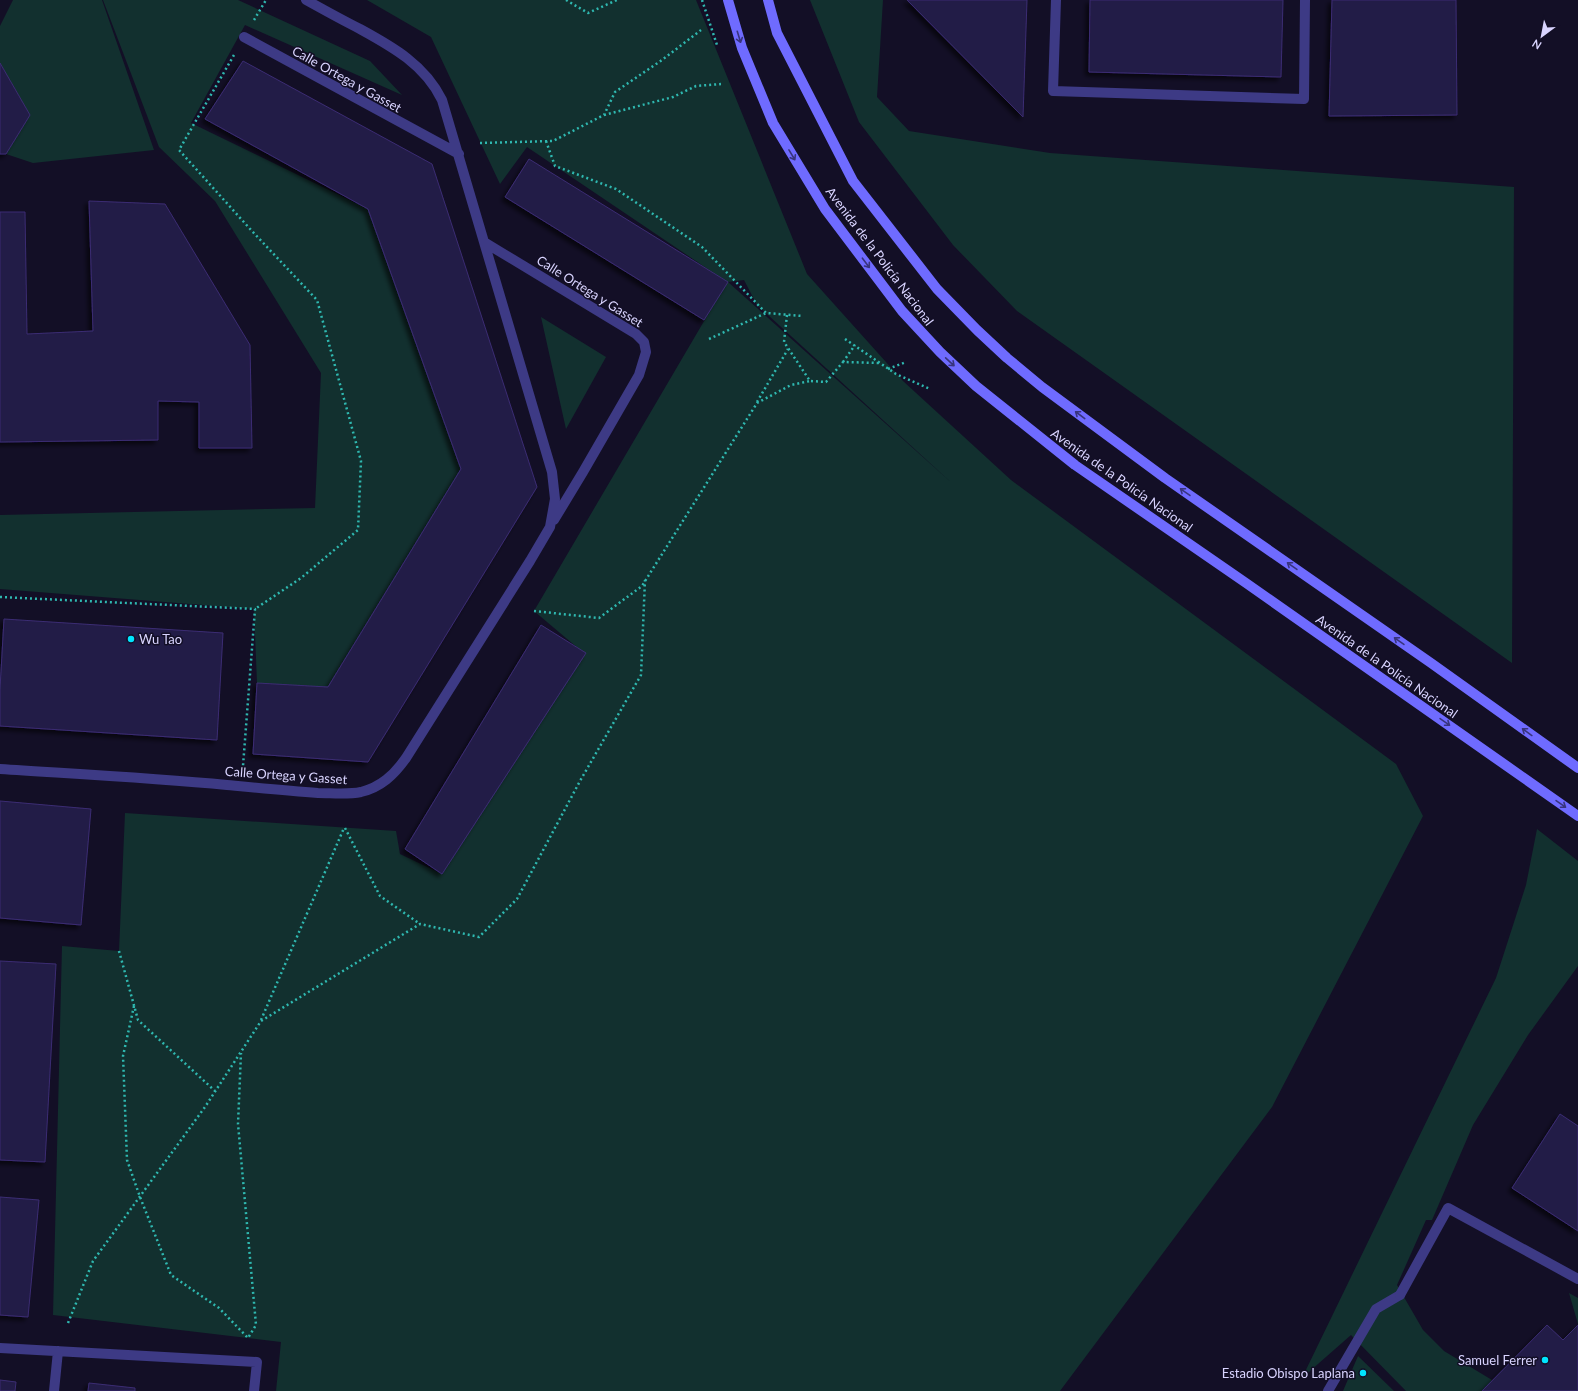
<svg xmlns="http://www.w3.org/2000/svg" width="1578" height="1391" viewBox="0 0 1578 1391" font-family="Lato,sans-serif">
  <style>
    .green { fill: #12302f; fill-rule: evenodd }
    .building { fill: #241b47; stroke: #3b2d73; filter: url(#shadow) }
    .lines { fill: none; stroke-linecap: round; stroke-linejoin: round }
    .path { stroke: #2fb8b0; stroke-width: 2.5; stroke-dasharray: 2 3; stroke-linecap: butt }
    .pedestrian { stroke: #3d3a85; stroke-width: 10 }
    .minor { stroke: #3d3a85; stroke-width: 10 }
    .secondary { stroke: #6f6bff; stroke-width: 10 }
    .oneway { stroke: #38347d }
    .poi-dot { fill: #00e5ff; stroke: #130f26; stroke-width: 1.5 }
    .labels { text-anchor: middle; stroke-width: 3; stroke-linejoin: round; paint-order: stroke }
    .street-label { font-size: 13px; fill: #d9d4ff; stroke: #130f26 }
    .poi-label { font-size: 13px; fill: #d9d4ff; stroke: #130f26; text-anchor: end }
  </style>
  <defs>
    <filter id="shadow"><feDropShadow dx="-3.5" dy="3.5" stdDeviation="2" flood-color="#0009"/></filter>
  </defs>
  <rect width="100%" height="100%" fill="#130f26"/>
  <!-- green -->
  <path class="green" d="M13 0H102L154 150 33 163 6 154 30 115 0 63V26Z
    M103 0H238L370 61 402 95 245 25 191 123 368 209 461 469 328 687 257 683 254 609 0 589V515L315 508 321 373 215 201 159 147Z
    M367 0H696L807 274 903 381 1011 480 1396 764 1423 816 1272 1107 1060 1391H276L281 1342 53 1315 62 946 119 951 125 813 396 831 400 854 442 874 579 649 534 611 727 282 527 147 500 184 431 37ZM744 280 757 305 954 485 728 282Z
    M810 0H883L877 97 909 131 1050 153 1514 187 1512 663 1017 311 953 245 859 122Z
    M541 317 606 357 566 429Z
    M1537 829 1578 861V966L1528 1035 1473 1125 1432 1220H1426L1397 1285 1423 1330 1444 1351 1492 1380 1482 1391H1406L1351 1335 1302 1378 1496 978 1526 885Z
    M1569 1293 1578 1298V1324Z
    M1358 1356 1394 1391H1343Z"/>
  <!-- building -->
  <path class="building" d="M907 0H1027L1023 117Z
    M1090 0H1283L1281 77 1089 72Z
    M1332 0H1456L1457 115 1329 116Z
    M243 61 432 164 537 487 368 762 253 754 257 683 328 687 461 469 368 209 205 119Z
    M0 63 30 115 6 154H0Z
    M529 159 728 282 704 320 505 197Z
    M89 201 165 204 250 345 252 448H199V402L158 401V440L0 442V212H25L27 334 93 331Z
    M4 619 223 633 217 740 0 726V689Z
    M541 625 586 653 442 874 405 849Z
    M0 801 91 809 81 925 0 918Z
    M0 961 56 964 45 1162 0 1160Z
    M1560 1114 1578 1126V1231L1512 1188Z
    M0 1197 39 1200 28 1317 0 1315Z
    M1547 1325 1563 1340 1578 1325V1391H1482Z
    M0 1380 16 1382 15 1391H0Z
    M89 1383 135 1388V1391H88Z"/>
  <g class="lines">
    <!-- path -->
    <path class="path" d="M566 0 588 13 617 0
      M702 0 717 45
      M254 20 266 0
      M234 55 179 150 251 230 317 300 361 461 358 530 301 578 255 609
      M604 115 673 97 696 86 721 84
      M546 141 555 166 616 189 702 247 766 313 803 316
      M480 143 553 141 604 115 615 92 662 60 701 30
      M787 315 784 342 810 381 826 382 843 362 880 363
      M709 339 766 313
      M845 339 896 374 930 389
      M843 362 855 345
      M888 369 906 362
      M757 402 788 349
      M0 597 255 609 243 766
      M534 611 599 618 642 586 757 403 791 385 810 381
      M345 828 380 896 420 924
      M119 951 138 1020 215 1091
      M134 1006 123 1056 127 1160 140 1197 171 1275 219 1308 248 1338 256 1325 238 1124 241 1053
      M261 1020 344 828
      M68 1323 93 1261 205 1107 261 1021 420 924 479 937 517 899 580 781 641 675 645 580"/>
    <!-- pedestrian -->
    <path class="pedestrian" d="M1328 1391 1376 1309 1400 1295"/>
    <!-- minor -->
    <path class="minor" d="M1056 0 1053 91 1304 99 1305 0
      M244 37 459 154
      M484 242 636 334 644 342 646 352 639 375 583 472 554 520
      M0 769C76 774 152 778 227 785 258 788 288 791 318 793 332 793 347 795 361 792 381 787 394 775 406 758L530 561 550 527 555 499 552 472 442 100C425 65 393 47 360 29 342 20 324 10 306 0
      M1400 1295 1448 1208 1578 1279
      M0 1348 257 1362 254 1391
      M54 1391 58 1351"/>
    <!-- secondary -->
    <path class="secondary" d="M728 0 742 48 773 123 825 209 902 311 940 352 976 386 1075 465 1246 583 1578 816
      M768 0 777 33 853 181 937 289 977 330 1007 358 1042 387 1165 478 1431 663 1578 768"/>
  </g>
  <!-- one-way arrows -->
  <defs><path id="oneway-shaft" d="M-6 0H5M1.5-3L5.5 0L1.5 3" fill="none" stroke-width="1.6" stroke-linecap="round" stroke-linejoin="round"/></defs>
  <g class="oneway">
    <use href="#oneway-shaft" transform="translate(739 37) rotate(73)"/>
    <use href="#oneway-shaft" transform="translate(792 155) rotate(59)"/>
    <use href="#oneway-shaft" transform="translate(866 263) rotate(53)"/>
    <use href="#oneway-shaft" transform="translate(950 362) rotate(43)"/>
    <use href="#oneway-shaft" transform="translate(1080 415) rotate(-143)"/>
    <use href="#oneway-shaft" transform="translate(1185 492) rotate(-145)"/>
    <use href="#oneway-shaft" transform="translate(1292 566) rotate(-145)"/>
    <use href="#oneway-shaft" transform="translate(1399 641) rotate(-145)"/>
    <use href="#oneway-shaft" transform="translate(1445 722) rotate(35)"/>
    <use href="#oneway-shaft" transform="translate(1527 732) rotate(-144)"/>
    <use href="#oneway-shaft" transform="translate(1561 804) rotate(35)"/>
  </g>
  <!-- markers -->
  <g class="poi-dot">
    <circle cx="131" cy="639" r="4"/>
    <circle cx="1545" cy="1360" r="4"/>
    <circle cx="1363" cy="1373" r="4"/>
  </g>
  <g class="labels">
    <!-- street labels -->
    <g class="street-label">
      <text transform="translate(347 79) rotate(29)" y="5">Calle Ortega y Gasset</text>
      <text transform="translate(880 256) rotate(53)" y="5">Avenida de la Policía Nacional</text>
      <text transform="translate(590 291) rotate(32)" y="5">Calle Ortega y Gasset</text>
      <text transform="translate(1122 480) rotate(35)" y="5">Avenida de la Policía Nacional</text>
      <text transform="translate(1387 666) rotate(35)" y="5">Avenida de la Policía Nacional</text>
      <text transform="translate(286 775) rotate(4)" y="5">Calle Ortega y Gasset</text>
    </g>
    <!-- poi labels -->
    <g class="poi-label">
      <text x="139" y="644" text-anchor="start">Wu Tao</text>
      <text x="1537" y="1365">Samuel Ferrer</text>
      <text x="1355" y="1378">Estadio Obispo Laplana</text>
    </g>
  </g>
  <!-- north arrow -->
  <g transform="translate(1542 36) rotate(212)" stroke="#130f26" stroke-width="3" paint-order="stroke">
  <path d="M0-3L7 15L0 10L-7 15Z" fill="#d9d4ff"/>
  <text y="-6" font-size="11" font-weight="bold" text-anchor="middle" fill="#d9d4ff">N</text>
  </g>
</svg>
